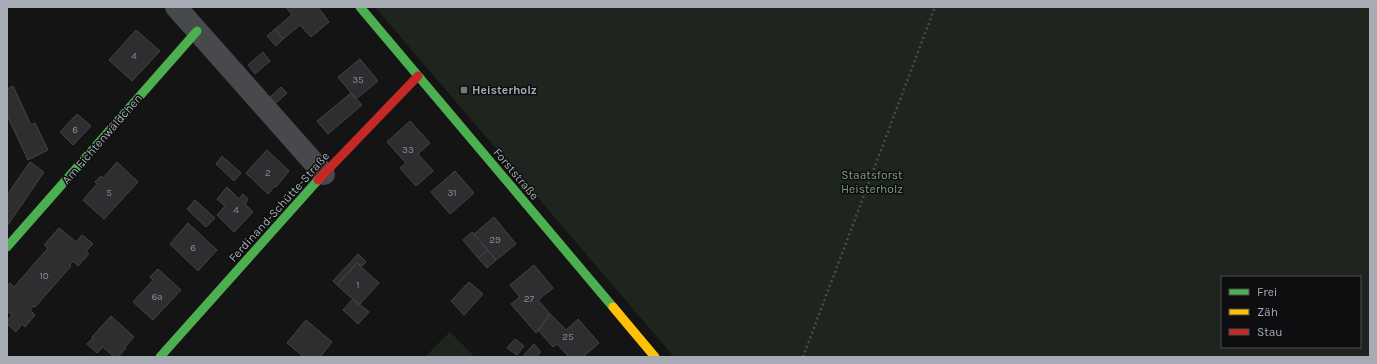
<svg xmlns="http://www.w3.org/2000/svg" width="1377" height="364" viewBox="0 0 1377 364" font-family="Karla,sans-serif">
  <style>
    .green { fill: #1e241e; fill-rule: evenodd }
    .building { fill: #2e2e30; stroke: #434447 }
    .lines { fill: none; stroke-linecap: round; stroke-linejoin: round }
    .path { stroke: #4a4b4e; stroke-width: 2.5; stroke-dasharray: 2 3; stroke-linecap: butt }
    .street { stroke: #48494c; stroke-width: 22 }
    .fast { stroke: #4caf50; stroke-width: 9 }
    .slow { stroke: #ffc107; stroke-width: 9 }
    .jam { stroke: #c62828; stroke-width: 9 }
    .poi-dot { fill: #73767c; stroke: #0e0e10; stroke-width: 1.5 }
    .labels { text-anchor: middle; stroke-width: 3; stroke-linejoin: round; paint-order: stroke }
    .number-label { font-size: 10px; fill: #888c93 }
    .poi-label { font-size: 12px; font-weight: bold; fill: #a6abb4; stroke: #0e0e10; text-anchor: start }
    .street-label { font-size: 12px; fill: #a6abb4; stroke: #0e0e10 }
    .park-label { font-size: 12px; fill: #7e9d7e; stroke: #0e0e10 }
  </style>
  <rect width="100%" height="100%" fill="#141414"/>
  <!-- green -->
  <path class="green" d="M375 7H1370V357H674ZM1222 277H1360V347H1222Z
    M450 332 475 357H425Z"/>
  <!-- building -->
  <path class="building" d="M286 7H318L329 22 311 37 300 25 283 39 275 29 292 15Z
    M275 29 283 39 276 46 267 36Z
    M136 30 160 51 132 81 109 60Z
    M263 52 270 61 255 74 248 65Z
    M360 59 378 81 356 99 338 77Z
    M13 86 31 125 35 123 48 150 28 160 7 115V89Z
    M281 87 287 93 273 106 267 100Z
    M351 93 362 105 328 134 317 121Z
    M77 114 91 126 73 145 60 132Z
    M410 121 430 143 418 154 433 171 416 186 400 168 406 163 387 142Z
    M267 150 289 171 276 187 275 186 268 194 246 173Z
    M222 156 241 173 234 181 216 164Z
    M30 162 44 172 7 226V195Z
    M117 162 138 182 104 219 83 200 97 184 95 182 101 176 103 178Z
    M455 171 474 193 450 214 431 192Z
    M227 187 239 199 243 194 248 199 245 204 253 212 234 232 217 215 225 206 217 199Z
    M195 200 215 218 206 227 187 209Z
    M494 217 516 244 496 260 474 234Z
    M188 223 217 250 198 271 170 244Z
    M59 228 76 242 82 235 93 244 86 251 89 254 78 266 73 261 70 265 71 266 35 307 34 306 30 310 35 315 25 327 22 324 16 332 7 324V321L12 315 7 311V287L10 283 14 287 48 248 44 245Z
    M472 232 488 250 478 258 463 240Z
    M488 250 496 260 487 268 478 258Z
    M358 254 366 262 362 266 357 263 337 285 333 281Z
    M357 263 379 283 359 305 337 285Z
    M534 265 553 288 538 300 550 314 536 333 511 304 520 297 510 285Z
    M158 269 181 290 153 320 133 302 153 280 150 277Z
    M469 282 483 294 464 315 451 301Z
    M353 299 369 312 358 324 343 310Z
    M550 314 566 330 578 319 599 343 583 357H569L557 344 553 347 538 330Z
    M111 316 134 337 125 347 126 348 118 357H114L103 347 97 353 87 344 93 338 92 337Z
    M306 320 332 342 320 357H304L287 343Z
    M515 339 524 346 517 355 507 348Z
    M534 344 541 352 536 357H522Z"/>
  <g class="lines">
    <!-- path -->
    <path class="path" d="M803 357 935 7"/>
    <!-- street -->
    <path class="street" d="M176 7 324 174"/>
    <!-- fast -->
    <path class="fast" d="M360 7 613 307
      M7 247 197 31
      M160 357 318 180"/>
    <!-- slow -->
    <path class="slow" d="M613 307 655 357"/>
    <!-- jam -->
    <path class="jam" d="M318 180 418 76"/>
  </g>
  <!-- markers -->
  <rect class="poi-dot" x="460" y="86" width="8" height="8" rx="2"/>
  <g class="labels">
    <!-- number labels -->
    <g class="number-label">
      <text x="134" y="59">4</text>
      <text x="358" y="83">35</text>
      <text x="75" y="133">6</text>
      <text x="408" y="153">33</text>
      <text x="268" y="176">2</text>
      <text x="109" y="196">5</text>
      <text x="452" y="196">31</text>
      <text x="236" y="213">4</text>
      <text x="495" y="243">29</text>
      <text x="193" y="251">6</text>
      <text x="44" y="279">10</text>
      <text x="358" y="288">1</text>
      <text x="157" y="300">6a</text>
      <text x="529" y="302">27</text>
      <text x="568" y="340">25</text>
    </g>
    <!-- poi labels -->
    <g class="poi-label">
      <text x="472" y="94">Heisterholz</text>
    </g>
    <!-- street labels -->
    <g class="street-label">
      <text transform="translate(102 139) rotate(-49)" y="4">Am Fichtenwäldchen</text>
      <text transform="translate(516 174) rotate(50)" y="4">Forststraße</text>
      <text transform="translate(279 207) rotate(-48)" y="4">Ferdinand-Schütte-Straße</text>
    </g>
    <!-- park labels -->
    <g class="park-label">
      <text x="872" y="179">Staatsforst<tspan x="872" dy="14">Heisterholz</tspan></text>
    </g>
  </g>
  <!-- border -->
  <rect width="1377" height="364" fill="none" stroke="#a6abb4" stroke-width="16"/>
  <!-- legend -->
  <rect x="1221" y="276" width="140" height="72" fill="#0e0e10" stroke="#4b4d52"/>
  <rect x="1229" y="289" width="20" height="6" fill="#4caf50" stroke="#4b4d52"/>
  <text x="1257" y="296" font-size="12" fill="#a6abb4">Frei</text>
  <rect x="1229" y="309" width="20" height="6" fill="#ffc107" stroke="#4b4d52"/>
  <text x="1257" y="316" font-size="12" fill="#a6abb4">Zäh</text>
  <rect x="1229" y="329" width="20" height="6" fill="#c62828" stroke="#4b4d52"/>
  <text x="1257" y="336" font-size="12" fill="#a6abb4">Stau</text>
</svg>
